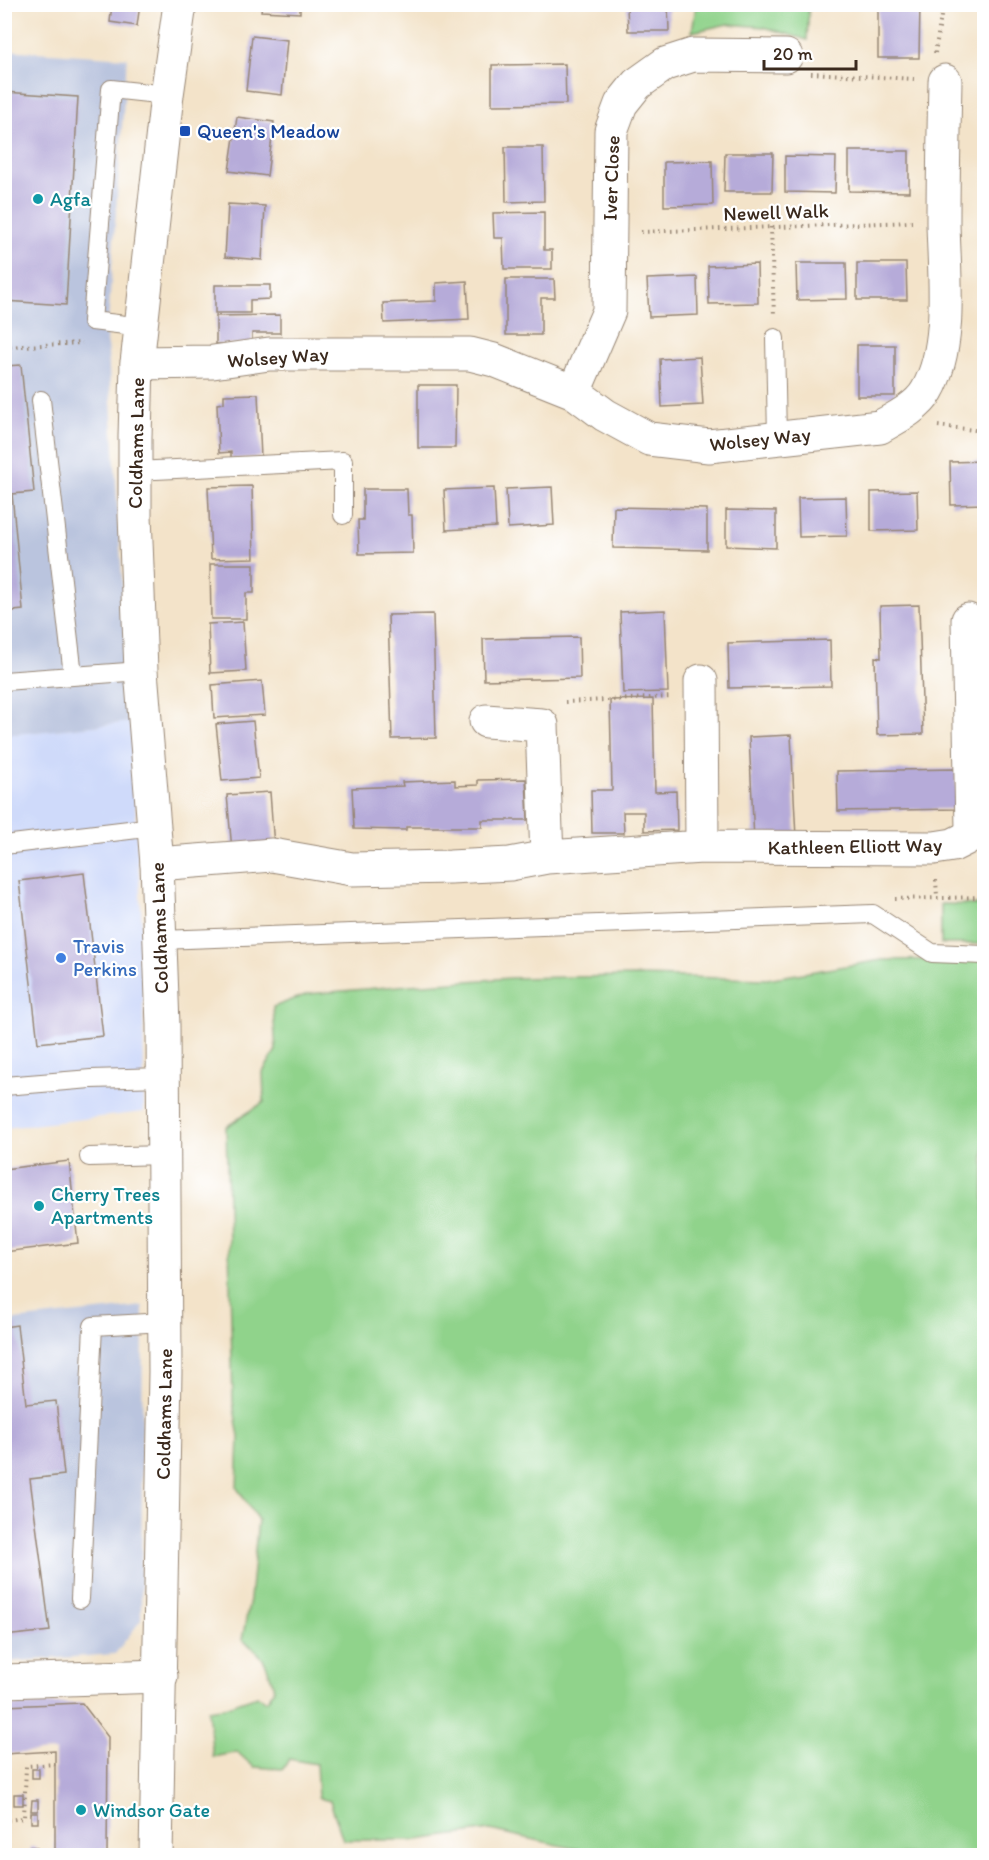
<svg xmlns="http://www.w3.org/2000/svg" width="989" height="1860" viewBox="0 0 989 1860" font-family="Itim,sans-serif">
  <style>
    .built { fill: #cfdafa }
    .industrial { fill: #bac4de }
    .green { fill: #90d38b; stroke: #667e54; stroke-width: 1.5 }
    .building { fill: #b6abd9 }
    .lines { fill: none; stroke-linecap: round; stroke-linejoin: round }
    .service-casing { stroke: #978674; stroke-width: 20 }
    .minor-casing { stroke: #978674; stroke-width: 35 }
    .tertiary-casing { stroke: #978674; stroke-width: 35 }
    .path { stroke: #978674; stroke-width: 4; stroke-dasharray: 1.5 4.5; stroke-linecap: butt }
    .service { stroke: #fff; stroke-width: 18 }
    .minor { stroke: #fff; stroke-width: 33 }
    .tertiary { stroke: #fff; stroke-width: 33 }
    .transit-dot { fill: #1a4fb4; stroke: #fff; stroke-width: 2 }
    .culture-dot { fill: #0f9aa8; stroke: #fff; stroke-width: 2 }
    .shop-dot { fill: #3f7fe0; stroke: #fff; stroke-width: 2 }
    .labels { text-anchor: middle; stroke-width: 4.5; stroke-linejoin: round; paint-order: stroke }
    .transit-label { font-size: 20px; fill: #164399; stroke: #fff; text-anchor: start }
    .street-label { font-size: 20px; fill: #3b2a1e; stroke: #fff }
    .culture-label { font-size: 20px; fill: #0d838f; stroke: #fff; text-anchor: start }
    .shop-label { font-size: 20px; fill: #366cbe; stroke: #fff; text-anchor: start }
  </style>
  <rect width="100%" height="100%" fill="#fff"/>
  <filter id="ink" filterUnits="userSpaceOnUse"><feTurbulence type="fractalNoise" baseFrequency=".0167" numOctaves="2"/><feDisplacementMap in="SourceGraphic" scale="12" xChannelSelector="R" yChannelSelector="G"/><feConvolveMatrix kernelMatrix="1 2 1 2 8 2 1 2 1" color-interpolation-filters="sRGB"/></filter>
  <filter id="wash" filterUnits="userSpaceOnUse"><feTurbulence type="fractalNoise" baseFrequency=".008" numOctaves="4" result="noise"/><feDisplacementMap in="SourceGraphic" scale="24" xChannelSelector="R" yChannelSelector="G"/><feGaussianBlur stdDeviation="1.35" result="paint"/><feColorMatrix in="noise" values="0 0 0 0 0 0 0 0 0 0 0 0 0 0 0 0 0 1.4 0 .05"/><feComposite in="paint" operator="in"/></filter>
  <g filter="url(#wash)">
    <rect width="100%" height="100%" fill="#f3e3c9"/>
    <!-- built -->
    <path class="built" d="M131 722 143 949 144 1112 5 1128 4 735Z"/>
    <!-- industrial -->
    <path class="industrial" d="M4 50 127 58 107 337 131 722 5 735Z
      M143 1306 141 1620 115 1654 5 1662V1321Z"/>
    <!-- green -->
    <path class="green" d="M696 5H809L807 40 764 27 728 24 692 32Z
      M941 904 984 905V944H941Z
      M984 959V1855L609 1856 490 1830 417 1840H343L330 1801 318 1798 316 1764 289 1759 283 1769 254 1767 237 1752 213 1757 208 1710 222 1708 257 1696 267 1701 274 1689C268 1665 263 1653 242 1640L250 1599 258 1520 237 1488 239 1437 233 1402 226 1127 264 1102 263 1072 276 1050 273 1007 308 994 410 985 511 978 638 976 767 979 882 960Z"/>
    <g id="blocks">
      <!-- building -->
      <path class="building" d="M112 4H140L137 26 110 22Z
        M262 4H300V13L261 11Z
        M627 4H668L669 31H628Z
        M878 4H920L919 58H878Z
        M252 36 287 40 282 95 246 91Z
        M565 64 566 104 492 105V65Z
        M4 92 78 97 66 305 4 301Z
        M237 117 274 122 267 176 229 171Z
        M505 147H543L544 201 506 202Z
        M849 151H909V192L849 191Z
        M725 153H773L772 192H724Z
        M785 156 836 157 835 193 785 192Z
        M712 161 713 205 664 206V162Z
        M228 204 265 206 262 260 225 257Z
        M544 212V250H552V269H504L503 238H494L493 213Z
        M796 263H846L847 299 797 300Z
        M857 263H906L907 300H857Z
        M757 264 758 303 709 304 708 266Z
        M697 277 698 315 649 317 647 279Z
        M506 279H554L555 298H541V335H506Z
        M467 281 469 319 384 323 383 303 436 301V283Z
        M215 285H270V299L250 300V313H215Z
        M280 315V333H252V344H216V316Z
        M857 345H895V396H857Z
        M700 357 703 405 662 407 660 359Z
        M21 365 34 492 12 494 23 610 4 612V366Z
        M418 385H456L455 448H418Z
        M258 394 261 457 231 459V452L219 453 217 404 224 403V395Z
        M984 461V504L951 505 950 462Z
        M252 486 254 558 211 559 208 487Z
        M552 487 554 525 508 528 506 489Z
        M494 488 496 527 446 530 444 490Z
        M363 489H407L408 515H412L413 553 359 554 358 520H363Z
        M917 491 918 530 871 531V492Z
        M846 497 847 536 799 537 798 498Z
        M614 507 707 509V550L613 548Z
        M726 510 776 511V548L726 546Z
        M210 564H254V593H246V619H211Z
        M919 605 923 734 877 735 875 657 881 658 880 606Z
        M665 610 668 692 623 693 620 612Z
        M433 614 436 738 392 739 388 615Z
        M243 622 246 671 210 673 208 624Z
        M579 637 580 678 484 680 483 639Z
        M830 640 831 686 729 688 728 643Z
        M262 681 265 715 214 718 212 685Z
        M653 699 655 792 676 791 677 830 644 831V812H623L624 833H592L591 790H612L610 700Z
        M253 721 259 778 222 781 216 724Z
        M791 735 796 838 754 840 749 737Z
        M956 769 957 809 838 811 837 771Z
        M526 779 528 820H482V827H406V830L354 829 352 788 403 786 402 782 455 780V786L478 785V780Z
        M270 792 274 847 232 850 227 795Z
        M84 873 103 1036 38 1043 19 881Z
        M69 1161 78 1243 4 1252V1169Z
        M17 1325 26 1404 56 1401 64 1475 30 1479 50 1631 4 1636V1327Z
        M82 1703 108 1737 107 1856H55V1751L4 1754V1706Z
        M32 1769H39V1778H32Z
        M14 1794H23V1805H14Z
        M32 1800H38V1811H31Z
        M31 1813H38V1823H31Z
        M30 1847H37V1856H30Z"/>
    </g>
  </g>
  <g filter="url(#ink)">
    <use href="#blocks" fill-opacity="0" stroke="#978674" stroke-width="1.5"/>
    <g class="lines">
      <!-- service casing -->
      <g class="service-casing">
        <path id="service" d="M142 327 92 321 111 89 167 95
          M775 338 777 438
          M41 400 73 675
          M135 471 343 461V515
          M4 681 141 671
          M4 845 154 827
          M160 940 873 914 932 953 984 955
          M4 1086 91 1079 163 1077
          M89 1157 164 1155
          M80 1599 93 1326 165 1322"/>
      </g>
      <!-- minor casing -->
      <g class="minor-casing">
        <path id="minor" d="M137 363 213 362 269 354H470L494 360 574 392 605 415 649 439 709 446 880 427C896 418 918 407 927 391 953 346 944 274 943 223 943 176 944 128 945 81
          M574 392 609 311 611 131 621 104 637 84 665 64 693 55 786 56
          M701 681 702 847
          M486 721 542 725 547 857
          M157 864 272 855 352 869 450 867 510 864 547 857 702 847 934 848 953 845 967 838 972 829 968 620
          M4 1681 161 1676"/>
      </g>
      <!-- tertiary casing -->
      <g class="tertiary-casing">
        <path id="tertiary" d="M156 1856 165 1372 163 1025 157 864 141 671 135 515V437L137 363 167 95 180 4"/>
      </g>
      <!-- path -->
      <path class="path" d="M935 53 943 4
        M811 73 914 79
        M771 227 774 316
        M641 232 912 222
        M4 347 82 343
        M938 426 984 431
        M565 702 672 697
        M936 880 937 897
        M895 899 984 897
        M8 1820 24 1818 26 1766 56 1764"/>
      <!-- service -->
      <use href="#service" class="service"/>
      <!-- minor -->
      <use href="#minor" class="minor"/>
      <!-- tertiary -->
      <use href="#tertiary" class="tertiary"/>
    </g>
  </g>
  <!-- markers -->
  <rect class="transit-dot" x="179" y="125" width="12" height="12" rx="3"/>
  <g class="culture-dot">
    <circle cx="38" cy="199" r="6"/>
    <circle cx="39" cy="1206" r="6"/>
    <circle cx="81" cy="1810" r="6"/>
  </g>
  <circle class="shop-dot" cx="61" cy="958" r="6"/>
  <g class="labels">
    <!-- transit labels -->
    <g class="transit-label">
      <text x="197" y="138">Queen's Meadow</text>
    </g>
    <!-- street labels -->
    <g class="street-label">
      <text transform="translate(611 178) rotate(-88)" y="7">Iver Close</text>
      <text transform="translate(776 212) rotate(-2)" y="7">Newell Walk</text>
      <text transform="translate(278 357) rotate(-4)" y="7">Wolsey Way</text>
      <text transform="translate(760 439) rotate(-6)" y="7">Wolsey Way</text>
      <text transform="translate(136 443) rotate(-89)" y="7">Coldhams Lane</text>
      <text transform="translate(855 846) rotate(-1)" y="7">Kathleen Elliott Way</text>
      <text transform="translate(159 928) rotate(-92)" y="7">Coldhams Lane</text>
      <text transform="translate(164 1414) rotate(-89)" y="7">Coldhams Lane</text>
    </g>
    <!-- culture labels -->
    <g class="culture-label">
      <text x="50" y="206">Agfa</text>
      <text x="51" y="1201">Cherry Trees<tspan x="51" dy="23">Apartments</tspan></text>
      <text x="93" y="1817">Windsor Gate</text>
    </g>
    <!-- shop labels -->
    <g class="shop-label">
      <text x="73" y="953">Travis<tspan x="73" dy="23">Perkins</tspan></text>
    </g>
  </g>
  <!-- margin -->
  <rect width="989" height="1860" fill="none" stroke="#fff" stroke-width="24"/>
  <!-- scale -->
  <path d="M764 60v9h92v-9" fill="none" stroke="#3b2a1e" stroke-width="3"/>
  <text x="773" y="60" font-size="18" fill="#3b2a1e" stroke="#ffffff" stroke-width="4.5" paint-order="stroke">20 m</text>
</svg>
